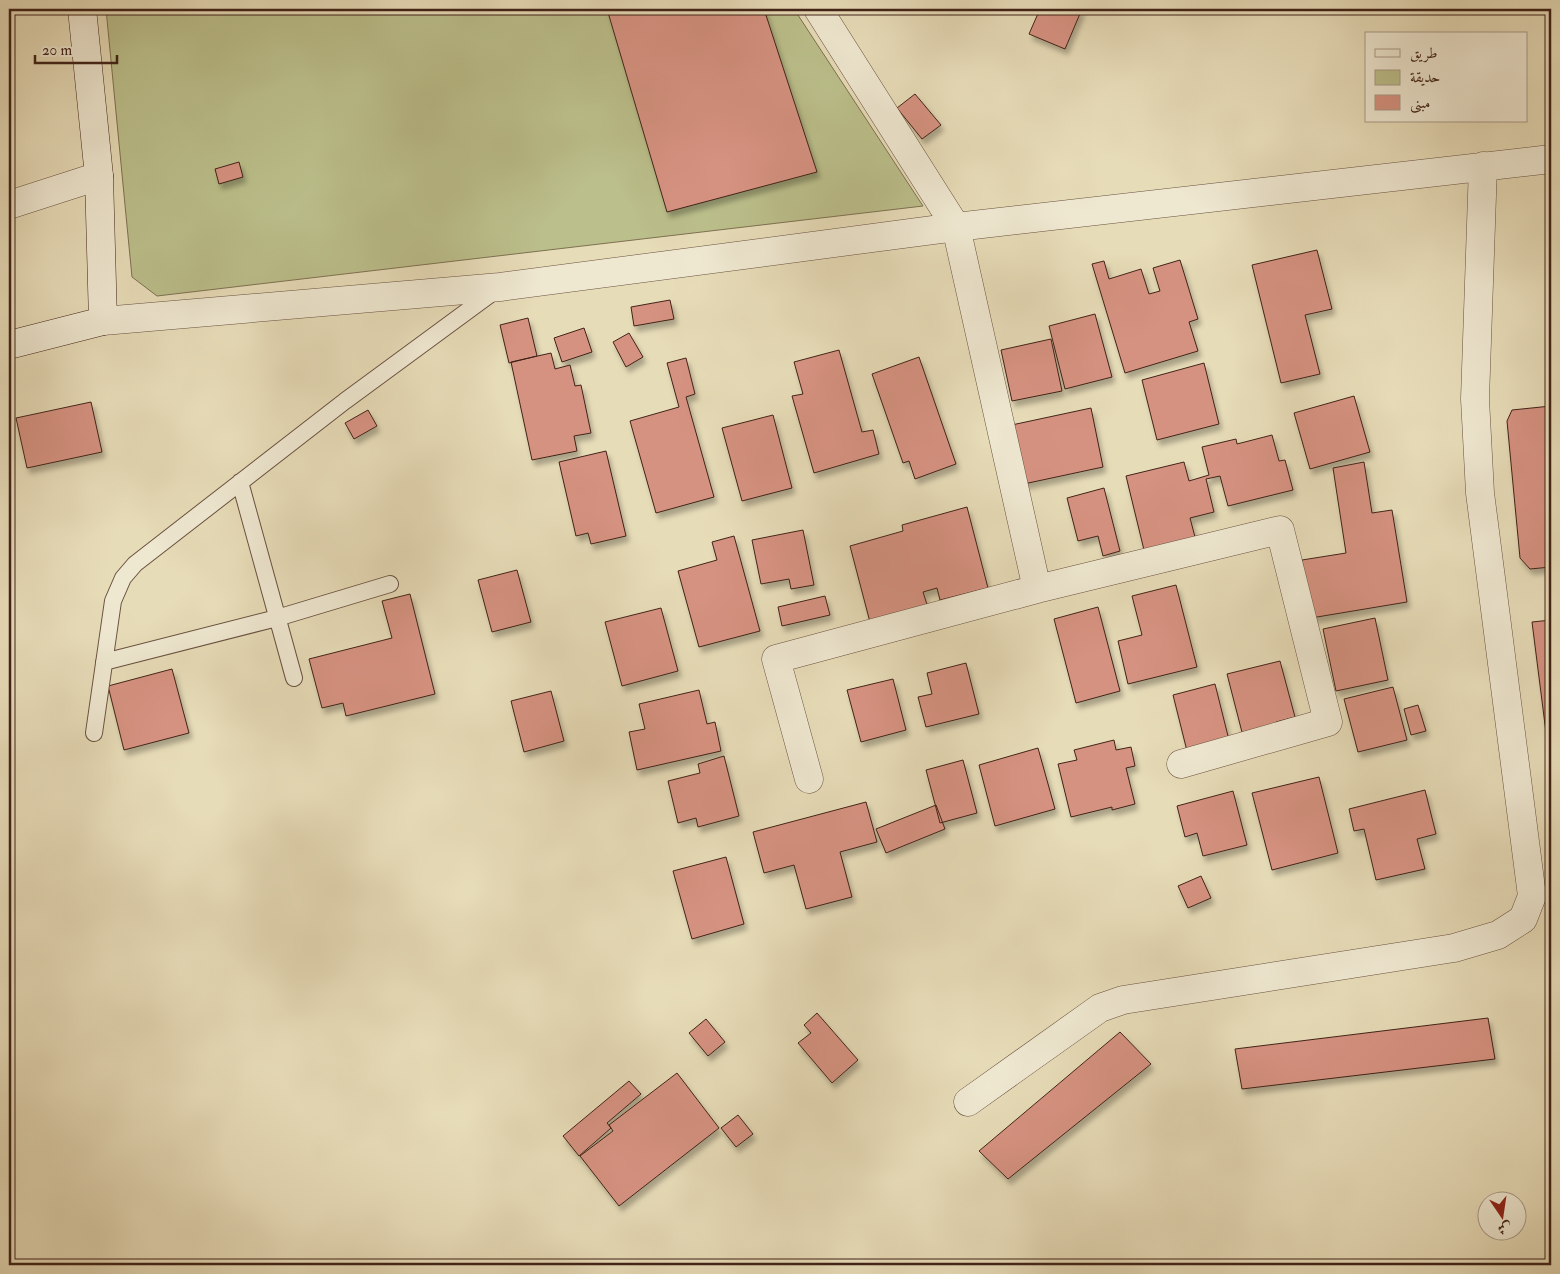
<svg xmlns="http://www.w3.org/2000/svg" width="1560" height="1274" viewBox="0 0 1560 1274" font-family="'IM FELL Double Pica',Amiri,serif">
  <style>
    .green { fill: #bbbf8b; stroke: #7e7152 }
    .building { fill: #d69281; stroke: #412318; filter: url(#shadow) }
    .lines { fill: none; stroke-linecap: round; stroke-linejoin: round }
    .lane-casing { stroke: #6a5140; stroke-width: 18 }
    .street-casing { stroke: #6a5140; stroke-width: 29 }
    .secondary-casing { stroke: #412318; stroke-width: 29 }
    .lane { stroke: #efe8d1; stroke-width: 16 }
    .street { stroke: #efe8d1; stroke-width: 28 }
    .secondary { stroke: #efe8d1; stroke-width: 28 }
  </style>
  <defs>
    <filter id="shadow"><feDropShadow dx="3" dy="5.5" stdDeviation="2.5" flood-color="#0004"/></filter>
  </defs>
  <rect width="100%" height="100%" fill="#e7dcb8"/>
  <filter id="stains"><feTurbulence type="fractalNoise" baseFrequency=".004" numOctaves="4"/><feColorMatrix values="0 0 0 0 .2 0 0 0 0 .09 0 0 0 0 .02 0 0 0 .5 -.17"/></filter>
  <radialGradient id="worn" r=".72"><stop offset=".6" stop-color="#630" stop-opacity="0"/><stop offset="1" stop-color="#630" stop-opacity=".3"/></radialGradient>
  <!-- green -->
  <path class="green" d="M106 9H794L923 206 157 296 132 277Z"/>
  <!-- building -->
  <path class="building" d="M607 9H764L817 172 667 212Z
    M1040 9H1082L1065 49 1029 34Z
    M915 94 941 125 922 139 897 108Z
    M239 162 243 177 219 184 215 169Z
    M1317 250 1332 309 1305 315 1320 374 1281 383 1252 265Z
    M1180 260 1198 319 1189 322 1198 351 1125 373 1092 264 1104 261 1109 279 1141 269 1149 294 1160 291 1153 268Z
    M670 300 674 319 634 326 631 307Z
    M1095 314 1112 377 1065 389 1049 326Z
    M528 318 537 356 509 363 500 325Z
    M584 328 592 352 562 362 554 338Z
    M629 333 643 357 626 367 613 342Z
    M1051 339 1062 391 1012 401 1001 350Z
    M839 350 862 432 873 430 879 454 814 473 792 396 803 394 794 362Z
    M551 353 555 369 570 365 575 386 581 385 591 433 574 436 577 451 532 460 511 362Z
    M919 357 956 464 915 479 909 461 903 463 872 374Z
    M686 358 695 394 686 397 714 497 656 513 630 421 679 407 667 363Z
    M1204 363 1219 424 1157 440 1142 380Z
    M1354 396 1370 452 1310 469 1294 413Z
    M91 402 102 452 27 468 16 418Z
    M1551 406V567L1530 569 1520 558 1507 421 1512 410Z
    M1091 408 1103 467 1019 485 1007 426Z
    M368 410 377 426 354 439 345 423Z
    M773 415 792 488 742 501 722 428Z
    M1272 435 1279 461 1285 460 1293 490 1228 506 1220 476 1206 479 1214 512 1190 518 1195 537 1144 550 1126 476 1184 462 1189 481 1209 475 1202 447 1236 439 1237 444Z
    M606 451 626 536 591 544 588 533 576 536 559 462Z
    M1364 462 1372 513 1392 510 1407 602 1311 618 1302 560 1346 553 1333 468Z
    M1104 488 1120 551 1103 556 1098 536 1078 541 1067 498Z
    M967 507 988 588 940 600 937 588 923 592 929 611 871 626 850 546 903 531 902 525Z
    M803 530 814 585 791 589 789 579 761 584 752 540Z
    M734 536 760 631 699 647 678 571 717 560 712 542Z
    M517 570 531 622 492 632 478 580Z
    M1176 585 1197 667 1128 684 1118 641 1142 635 1132 596Z
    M410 594 435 694 346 716 343 703 322 708 309 659 392 638 382 601Z
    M825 596 830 615 782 626 778 607Z
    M1098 607 1120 691 1076 703 1054 619Z
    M661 608 678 671 622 686 605 622Z
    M1375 618 1388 680 1336 691 1323 629Z
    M1551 620V772L1532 622Z
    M1280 661 1295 717 1276 722 1278 731 1244 740 1227 674Z
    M966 663 979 714 926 727 918 697 932 694 927 673Z
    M172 669 189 733 124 750 108 686Z
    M893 679 906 730 861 742 847 690Z
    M1215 684 1229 740 1187 751 1173 695Z
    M1393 687 1407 740 1358 752 1344 699Z
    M699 690 707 724 715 722 721 751 637 770 629 732 645 729 639 704Z
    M551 691 564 741 524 752 511 701Z
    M1418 705 1426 731 1411 735 1404 709Z
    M1114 740 1116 750 1131 747 1135 766 1126 768 1135 804 1112 810V807L1071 817 1058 764 1077 760 1074 750Z
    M1038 748 1055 809 995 826 979 765Z
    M724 756 739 816 698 827 696 818 678 823 668 781 700 773 698 764Z
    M963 760 977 813 940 823 926 770Z
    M1319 777 1338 853 1272 870 1252 793Z
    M1425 790 1436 834 1417 839 1425 869 1376 880 1364 829 1354 831 1349 809Z
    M1233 791 1247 845 1203 856 1197 833 1185 837 1177 806Z
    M866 802 877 842 840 852 852 897 806 909 794 865 764 873 753 832Z
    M936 805 945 829 886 853 876 829Z
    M726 857 744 924 692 939 673 871Z
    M1201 876 1211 898 1188 908 1178 886Z
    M817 1013 858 1060 832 1083 798 1043 811 1033 804 1025Z
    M1488 1018 1495 1059 1242 1089 1235 1049Z
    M706 1019 725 1042 708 1056 689 1033Z
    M1120 1032 1151 1064 1008 1179 979 1151Z
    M677 1073 719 1128 619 1206 580 1156 613 1131 609 1125Z
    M629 1081 641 1094 607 1123 611 1128 579 1156 563 1136Z
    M738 1115 753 1134 736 1147 721 1128Z
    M306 1260 310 1265H300Z"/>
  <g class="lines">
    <!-- lane casing -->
    <g class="lane-casing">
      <path id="lane" d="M240 482 294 678
        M104 662 277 618 390 584
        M94 733 113 601 123 578 135 564 345 401 496 290"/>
    </g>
    <!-- street casing -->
    <g class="street-casing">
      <path id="street" d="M818 9 956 227 1037 589
        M9 205 99 176
        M103 321 500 287 956 227 1551 159
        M809 779 776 659 1037 589 1280 530 1328 722 1181 764
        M968 1102 1100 1008 1123 1000 1454 948 1498 935 1523 919 1532 896 1480 493 1475 399 1483 166"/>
    </g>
    <!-- secondary casing -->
    <g class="secondary-casing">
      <path id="secondary" d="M9 345 103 321 99 176 82 9"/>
    </g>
    <!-- lane -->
    <use href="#lane" class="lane"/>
    <!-- street -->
    <use href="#street" class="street"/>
    <!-- secondary -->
    <use href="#secondary" class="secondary"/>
  </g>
  <!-- margin -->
  <rect width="1560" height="1274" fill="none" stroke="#e7dcb8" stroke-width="30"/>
  <rect x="10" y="10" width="1540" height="1254" fill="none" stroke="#412318" stroke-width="2.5"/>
  <rect x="15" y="15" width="1530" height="1244" fill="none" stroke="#412318"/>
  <!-- legend -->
  <rect x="1365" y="32" width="162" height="90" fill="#efe8d1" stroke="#a99987"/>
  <rect x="1375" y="49" width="25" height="8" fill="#efe8d1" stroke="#a99987"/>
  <text x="1410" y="58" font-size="15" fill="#412318">طريق</text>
  <rect x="1375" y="70" width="25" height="15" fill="#bbbf8b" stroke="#a99987"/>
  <text x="1410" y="82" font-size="15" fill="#412318">حديقة</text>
  <rect x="1375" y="95" width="25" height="15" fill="#d69281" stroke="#a99987"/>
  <text x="1410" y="108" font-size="15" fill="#412318">مبنى</text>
  <!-- north arrow -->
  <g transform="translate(1502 1216) rotate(167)"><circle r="24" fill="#efe8d1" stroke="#a99987"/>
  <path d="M0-4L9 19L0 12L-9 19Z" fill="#8f2418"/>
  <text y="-8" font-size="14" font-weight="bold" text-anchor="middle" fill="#412318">ش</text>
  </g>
  <!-- scale -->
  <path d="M35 55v8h82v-8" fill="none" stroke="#412318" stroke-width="2.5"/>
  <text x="42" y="55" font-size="15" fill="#412318" stroke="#efe8d1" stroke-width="4" paint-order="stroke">20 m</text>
  <rect width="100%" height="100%" filter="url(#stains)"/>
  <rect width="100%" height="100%" fill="url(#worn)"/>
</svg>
